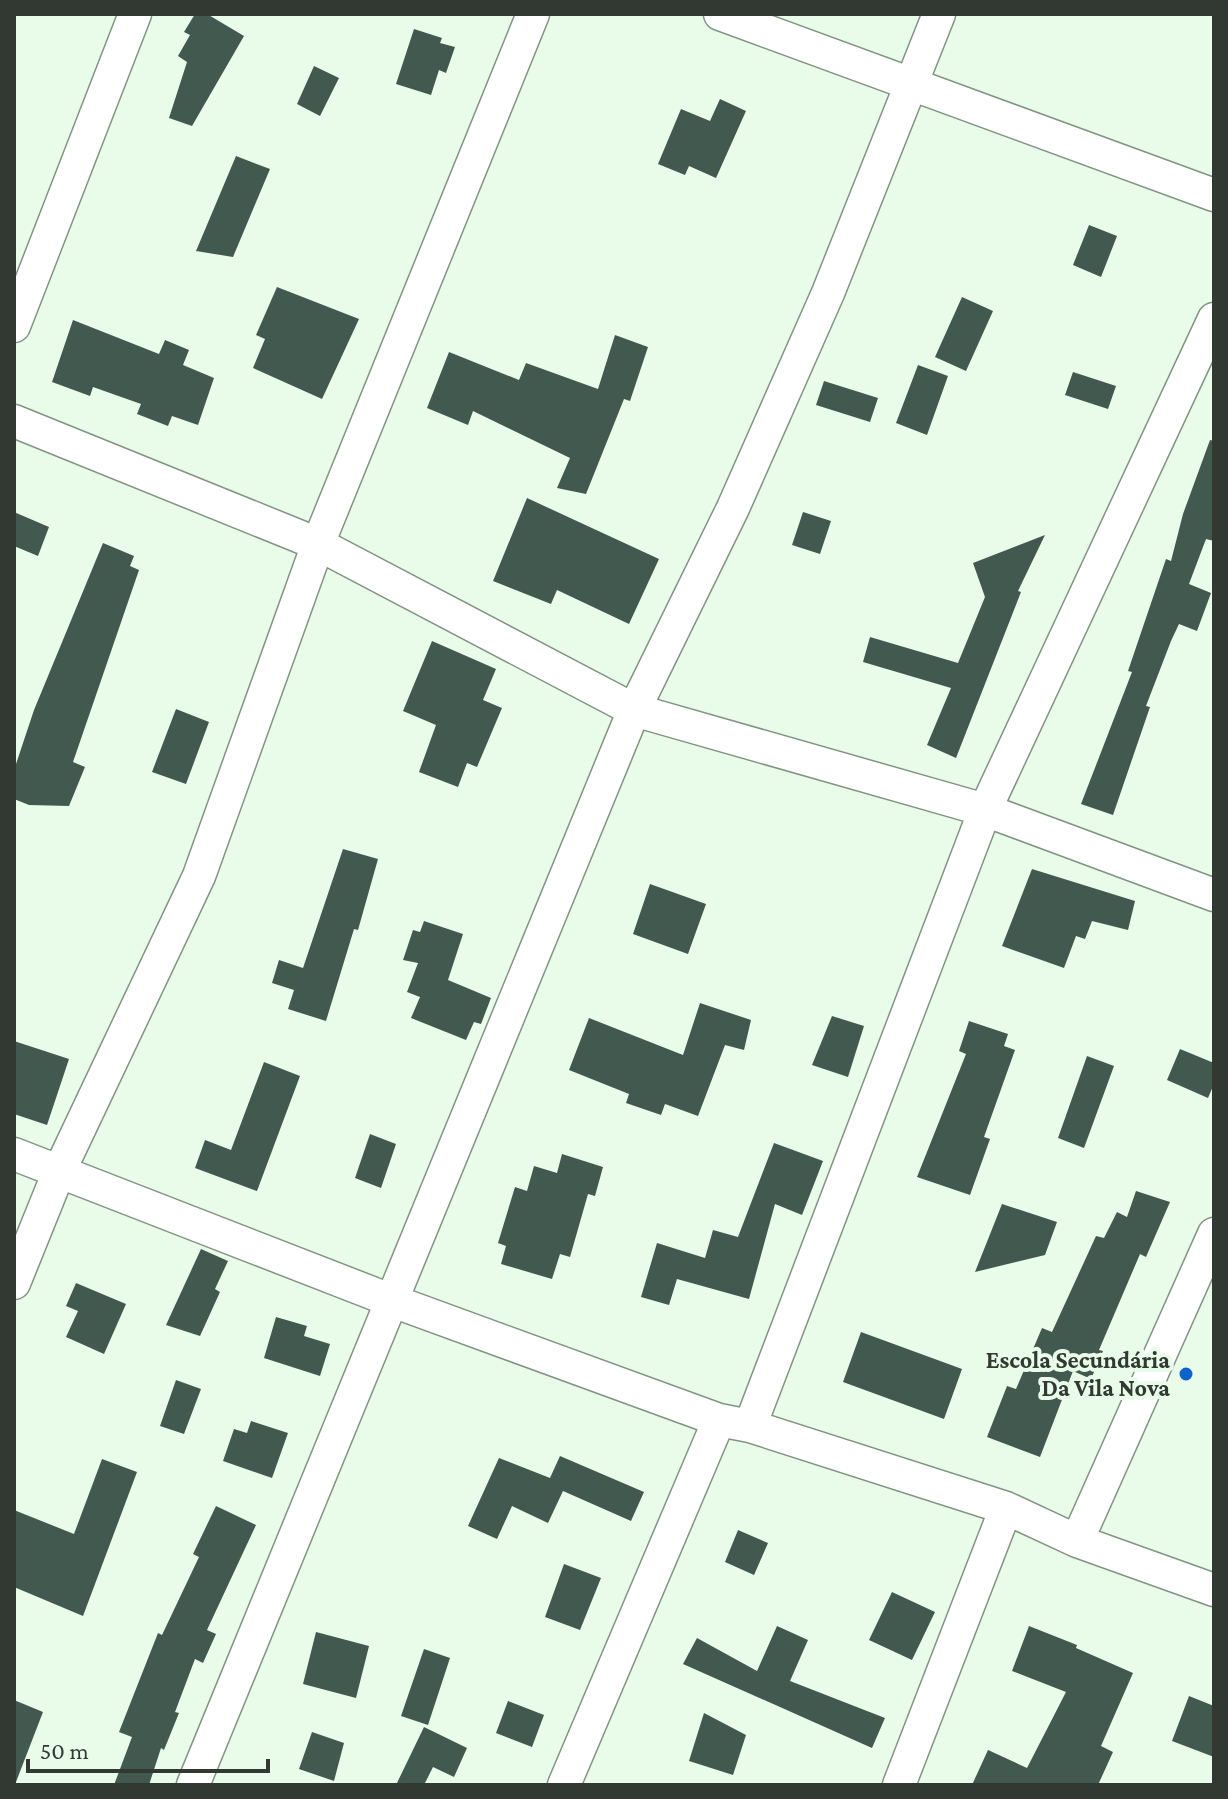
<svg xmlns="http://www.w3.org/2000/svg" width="1228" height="1799" viewBox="0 0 1228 1799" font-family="'Crimson Pro',serif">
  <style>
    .building { fill: #425950 }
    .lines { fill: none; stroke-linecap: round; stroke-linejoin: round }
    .minor-casing { stroke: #829483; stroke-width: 35 }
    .minor { stroke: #fff; stroke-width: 32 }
    .poi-dot { fill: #0d62cc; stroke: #e9fcea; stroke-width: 3 }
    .labels { text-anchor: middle; stroke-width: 8; stroke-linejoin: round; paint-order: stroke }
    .poi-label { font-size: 24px; font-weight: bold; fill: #323932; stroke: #e9fcea; text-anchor: end }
  </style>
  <rect width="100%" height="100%" fill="#e9fcea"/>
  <!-- building -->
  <path class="building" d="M195 14H207L244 36 192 126 169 118 187 62 178 56 190 35 184 32Z
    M414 29 442 38 440 43 455 47 446 73 439 70 431 95 396 84Z
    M314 66 339 78 320 116 297 104Z
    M720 99 746 111 716 178 689 166 685 175 658 164 681 109 710 121Z
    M236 156 270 169 233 257 196 251Z
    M1089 225 1117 236 1101 277 1073 265Z
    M277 287 359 319 322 399 253 368 265 339 256 335Z
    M962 297 993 311 966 371 935 357Z
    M73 320 159 354 165 340 189 350 183 365 214 378 198 425 172 416 168 426 137 414 141 404 93 387 90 396 52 382Z
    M615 335 648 347 630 401 624 399 586 494 557 488 570 458 473 411 468 425 427 408 449 352 519 380 526 363 598 389Z
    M918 365 948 376 927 435 896 423Z
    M1073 372 1116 386 1108 409 1065 395Z
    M824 381 878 398 870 422 816 405Z
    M1210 440 1214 441V541L1206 539 1189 584 1211 593 1197 631 1179 624 1171 641 1146 706 1150 707 1113 815 1081 804 1132 672 1128 671 1166 559 1171 561 1183 514Z
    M527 498 659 559 629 624 557 590 551 604 493 581Z
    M14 512 49 527 38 556 14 546Z
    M803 512 831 521 820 554 792 545Z
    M1045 535 1018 591 1021 592 956 758 927 745 951 688 863 662 870 637 958 663 985 597 973 563Z
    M103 543 134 556 130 566 139 570 73 762 85 767 69 806 29 805 14 799V770L34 710Z
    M432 641 496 669 483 700 502 708 477 767 467 763 458 787 419 772 436 725 403 711Z
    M176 709 209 722 186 784 152 772Z
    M343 849 378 859 358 930 354 929 326 1021 288 1009 294 990 272 983 279 960 303 968Z
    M1032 869 1135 901 1128 930 1092 921 1085 939 1076 936 1064 968 1002 946Z
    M650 884 706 904 688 954 633 934Z
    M424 921 463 934 448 980 491 998 481 1024 474 1022 466 1040 411 1018 420 997 407 992 418 963 403 960 413 930 420 932Z
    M700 1003 751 1020 744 1050 725 1045 698 1116 665 1104 661 1115 626 1103 629 1094 569 1070 589 1018 683 1055Z
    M832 1016 864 1026 848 1077 812 1065Z
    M969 1021 1008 1034 1004 1046 1015 1050 984 1137 990 1139 970 1195 917 1177 966 1054 959 1051Z
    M14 1041 69 1059 47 1125 14 1114Z
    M1180 1049 1214 1063V1084L1208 1098 1167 1080Z
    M1087 1056 1114 1066 1084 1148 1058 1138Z
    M264 1062 300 1076 257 1191 195 1168 205 1140 231 1150Z
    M370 1134 396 1144 381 1188 355 1178Z
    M774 1143 823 1161 802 1215 775 1204 749 1299 677 1279 669 1305 641 1297 657 1243 705 1258 713 1230 738 1237Z
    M562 1154 603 1167 595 1196 588 1194 570 1257 560 1254 552 1279 501 1264 506 1246 498 1243 515 1187 527 1191 534 1166 557 1173Z
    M1136 1191 1170 1202 1146 1257 1140 1254 1099 1350 1103 1351 1091 1379 1073 1371 1040 1457 987 1437 1007 1386 1016 1389 1042 1328 1052 1332 1096 1236 1104 1238 1117 1212 1127 1217Z
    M1002 1204 1057 1222 1045 1255 975 1272Z
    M201 1249 228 1261 215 1289 220 1292 200 1336 166 1325Z
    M76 1283 126 1304 104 1354 66 1337 78 1311 66 1306Z
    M276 1317 307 1326 304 1336 330 1344 320 1376 264 1358Z
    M861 1332 962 1369 944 1419 843 1382Z
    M176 1380 201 1389 184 1434 160 1426Z
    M251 1421 288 1433 272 1478 223 1461 234 1429 247 1433Z
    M560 1456 644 1492 631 1521 563 1491 548 1523 512 1506 497 1539 468 1526 499 1458 550 1478Z
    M102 1459 137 1472 83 1616 14 1587V1510L74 1534Z
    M216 1506 256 1525 207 1630 216 1634 203 1663 195 1659 175 1712 179 1713 164 1750 161 1748 149 1785H114L132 1737 119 1732 158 1633 162 1635 199 1557 193 1554Z
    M738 1530 768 1543 754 1575 725 1562Z
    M564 1564 601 1578 580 1630 545 1617Z
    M892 1592 935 1612 912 1660 869 1640Z
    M777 1626 808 1640 790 1681 885 1718 872 1748 683 1664 697 1638 757 1671Z
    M1029 1626 1077 1645 1076 1648 1133 1673 1101 1746 1113 1752 1098 1785H972L988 1750 1027 1768 1066 1692 1012 1671Z
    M316 1632 369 1646 356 1698 303 1684Z
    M424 1649 450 1658 428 1725 401 1716Z
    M1189 1696 1214 1706V1757L1172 1741Z
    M14 1700 43 1712 16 1782H14Z
    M508 1701 544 1715 532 1747 496 1733Z
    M704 1713 746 1735 733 1775 689 1761Z
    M424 1727 467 1748 454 1777 433 1767 424 1785H396Z
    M312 1732 344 1743 334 1781 299 1769Z"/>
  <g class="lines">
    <!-- minor casing -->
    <g class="minor-casing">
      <path id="minor" d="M720 14 1214 195
        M14 326 135 14
        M14 421 318 544 634 710 985 810 1214 895
        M14 1154 390 1300 719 1420 750 1426 1006 1508 1077 1541 1214 1590
        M14 1283 58 1174 199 876 318 544 533 14
        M750 1426 985 810 1214 319
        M1077 1541 1214 1234
        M193 1785 634 710 733 508 828 293 939 14
        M564 1785 719 1420
        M899 1785 1006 1508"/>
    </g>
    <!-- minor -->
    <use href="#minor" class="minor"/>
  </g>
  <!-- markers -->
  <circle class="poi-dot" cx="1186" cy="1374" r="8"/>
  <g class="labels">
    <!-- poi labels -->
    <g class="poi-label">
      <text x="1170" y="1368">Escola Secundária<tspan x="1170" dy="28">Da Vila Nova</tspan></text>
    </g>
  </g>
  <!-- border -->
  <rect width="1228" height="1799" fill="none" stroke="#323932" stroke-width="32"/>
  <!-- scale -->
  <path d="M28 1759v12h240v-12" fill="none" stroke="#323932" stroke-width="4"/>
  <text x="40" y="1759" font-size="24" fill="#323932" stroke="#e9fcea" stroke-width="6" paint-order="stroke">50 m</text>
</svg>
